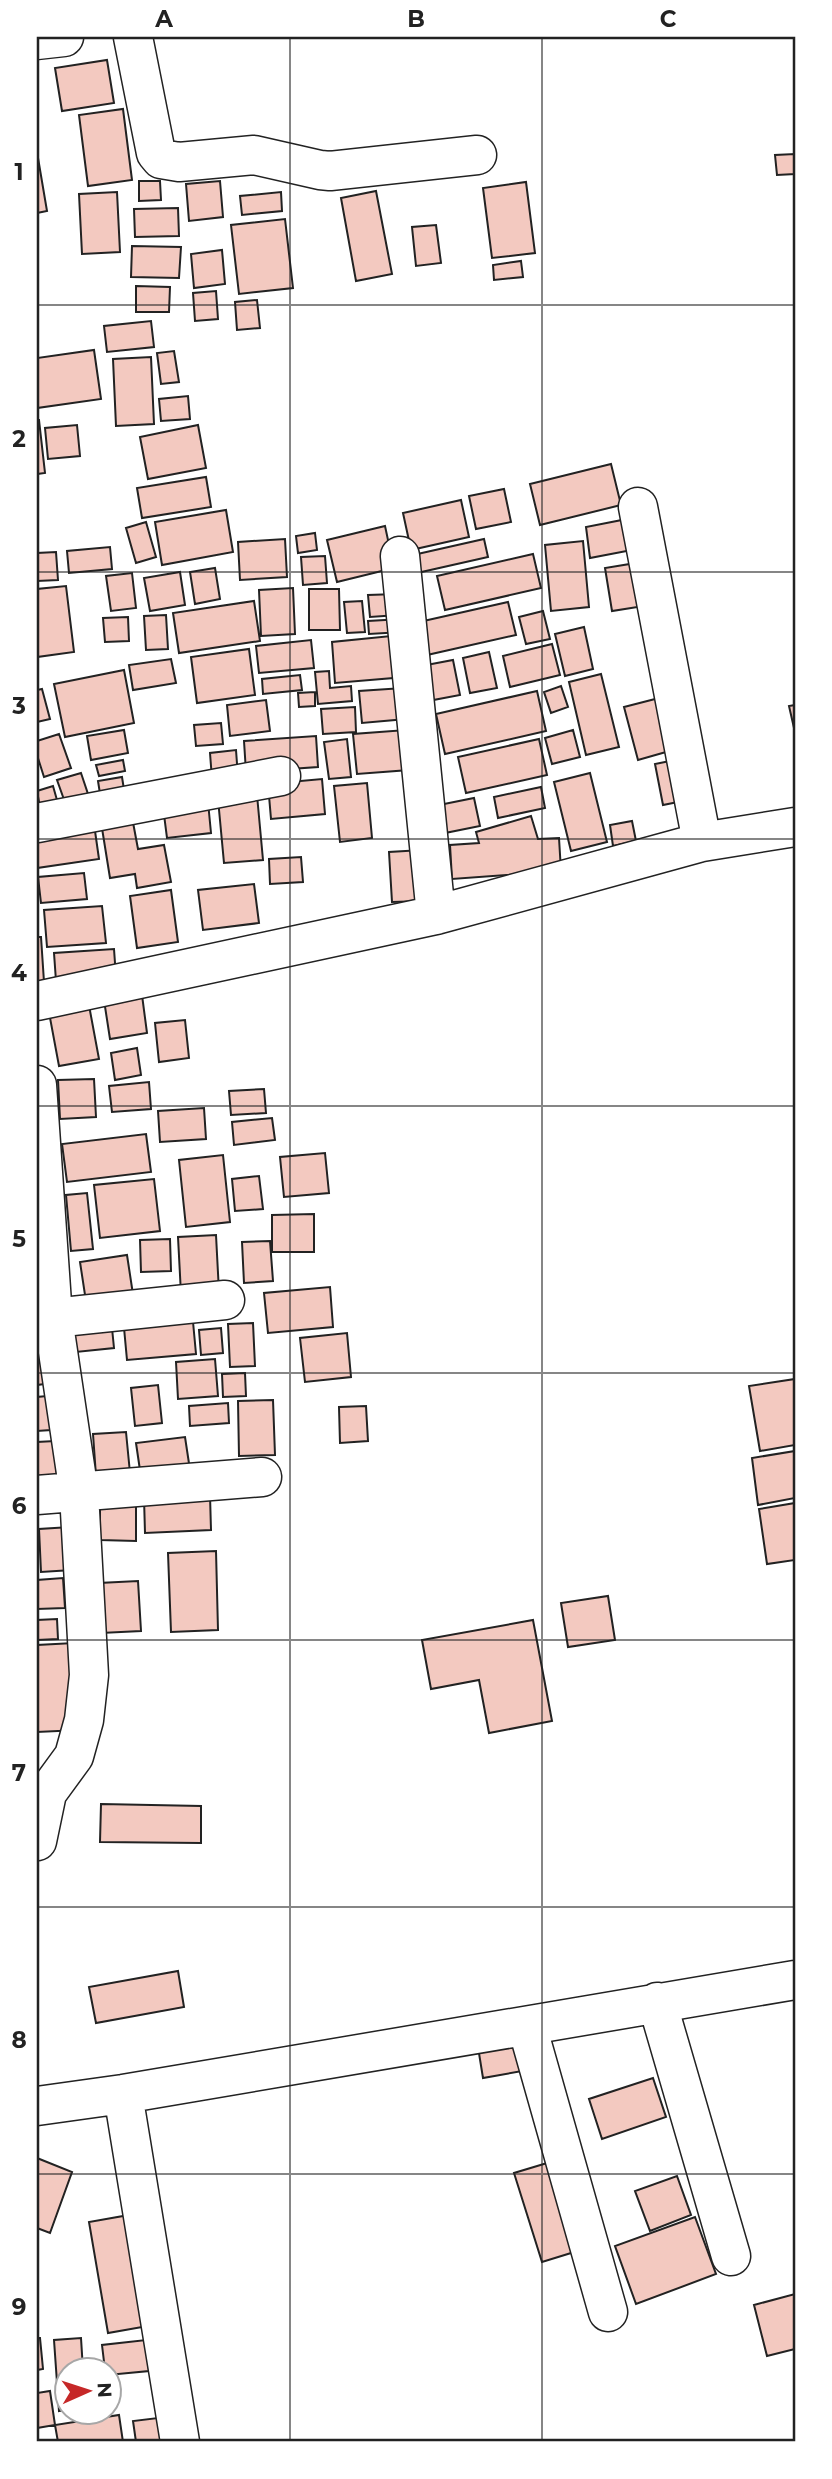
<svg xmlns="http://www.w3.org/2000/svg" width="832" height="2479" viewBox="0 0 832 2479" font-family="Montserrat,sans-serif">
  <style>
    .building { fill: #f3c9c0; stroke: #222; stroke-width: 2 }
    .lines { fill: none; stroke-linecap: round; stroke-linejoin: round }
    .minor-casing { stroke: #222; stroke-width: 41 }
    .minor { stroke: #fff; stroke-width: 38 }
    .grid { fill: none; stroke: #222; stroke-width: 2; stroke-opacity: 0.55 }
    .neatline { fill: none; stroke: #222; stroke-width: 2.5 }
    .grid-label { font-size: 23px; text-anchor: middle; font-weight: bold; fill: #222 }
  </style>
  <rect width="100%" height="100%" fill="#fff"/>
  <!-- building -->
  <path class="building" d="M107 60 114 103 62 111 55 68Z
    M123 109 132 180 88 186 79 115Z
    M37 152 47 211 37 213Z
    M795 154V174L777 175 775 155Z
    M139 181H160L161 200 139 201Z
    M220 181 223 217 189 221 186 184Z
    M526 182 535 253 492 258 483 188Z
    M376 191 392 274 356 281 341 198Z
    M117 192 120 252 82 254 79 194Z
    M281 192 282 211 242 215 240 196Z
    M178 208 179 236 135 237 134 209Z
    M285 219 293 288 239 294 231 225Z
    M436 225 441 263 416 266 412 227Z
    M132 246 181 247 179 278 131 277Z
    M222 250 225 284 194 288 191 254Z
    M521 261 523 277 494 280 493 265Z
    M136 286 170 287 169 312H136Z
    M216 291 218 319 195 321 193 293Z
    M257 300 260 328 237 330 235 302Z
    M151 321 154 347 107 352 104 326Z
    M94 350 101 399 37 408V358Z
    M174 351 179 382 161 384 157 353Z
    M151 357 154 424 116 426 113 359Z
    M188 396 190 419 161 421 159 399Z
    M37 420H39L45 473 37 474Z
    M77 425 80 456 48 459 45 428Z
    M198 425 206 468 148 479 140 437Z
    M611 464 621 505 540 525 530 484Z
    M206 477 211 507 142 518 137 488Z
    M504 489 511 522 476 529 469 496Z
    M461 500 469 537 411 550 403 513Z
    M226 510 233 552 162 565 155 522Z
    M627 519 632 550 590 558 586 527Z
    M146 522 156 557 136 563 126 528Z
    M385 526 394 568 337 582 327 540Z
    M315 533 317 550 298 553 296 536Z
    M285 539 287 577 240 580 238 542Z
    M484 539 488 557 417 573 413 555Z
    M583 541 589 607 551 611 545 545Z
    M110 547 112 569 69 573 67 551Z
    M56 552 58 580 37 581V553Z
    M533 554 541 588 445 610 437 576Z
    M325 556 327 583 303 585 301 557Z
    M636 563 644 606 612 611 605 568Z
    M215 568 220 599 195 604 190 572Z
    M180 572 185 605 150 611 144 578Z
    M132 573 136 608 111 611 106 576Z
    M66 586 74 652 37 657V589Z
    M293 588 295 634 261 636 259 590Z
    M309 589H339L340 630H309Z
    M397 594 398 615 370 617 368 595Z
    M254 601 260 641 179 653 173 613Z
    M362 601 365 632 347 633 344 602Z
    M508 602 516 635 427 655 419 622Z
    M543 611 550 639 526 644 519 617Z
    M166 615 168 649 146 650 144 616Z
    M128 617 129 641 105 642 103 618Z
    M402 619V632L369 634 368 621Z
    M584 627 593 669 565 676 555 634Z
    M401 635 405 677 335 683 332 642Z
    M311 640 314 668 259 673 256 646Z
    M552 644 560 675 510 687 503 656Z
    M249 649 255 695 197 703 191 657Z
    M489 652 497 688 470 693 463 658Z
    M171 659 176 683 133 690 129 665Z
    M453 660 460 695 428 701 421 666Z
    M124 670 134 723 65 737 54 684Z
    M329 671 330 688 351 686 352 701 318 704 315 672Z
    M601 674 619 747 586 755 569 682Z
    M300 675 302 690 263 694 262 679Z
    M561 686 568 707 551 713 544 692Z
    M403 688 406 719 362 723 359 691Z
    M42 689 50 719 37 722V690Z
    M537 691 546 731 445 754 436 714Z
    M315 692V706L299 707 298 693Z
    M659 698 673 750 638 760 624 707Z
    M266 700 270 731 230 736 227 705Z
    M795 705V728H794L789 706Z
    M355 707 356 732 323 734 321 709Z
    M221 723 223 744 196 746 194 725Z
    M124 730 128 753 91 760 87 736Z
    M406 730 409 770 357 774 353 734Z
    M573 730 580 757 552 764 545 738Z
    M59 734 71 768 44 777 37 755V741Z
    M316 736 318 767 246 772 244 741Z
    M347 739 351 777 329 779 324 742Z
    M539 739 547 775 466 793 458 757Z
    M236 750 238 777 212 779 210 753Z
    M680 759 688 800 663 805 655 764Z
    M123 760 125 771 99 776 96 765Z
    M81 773 90 800 67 808 57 780Z
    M590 773 607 842 571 851 554 782Z
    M122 777 125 796 101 800 98 781Z
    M322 779 325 814 271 819 268 784Z
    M367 783 372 838 340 842 334 786Z
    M53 786 59 807 41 813 37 791Z
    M541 787 545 808 498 818 494 797Z
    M257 795 263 860 224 863 218 799Z
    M474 798 480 826 445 833 439 805Z
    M208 802 211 833 167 838 163 807Z
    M531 816 538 839 559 838 561 871 452 879 450 845 479 843 476 832Z
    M132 817 138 849 164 845 171 882 137 888 135 874 110 878 101 822Z
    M632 821 636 841 613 846 610 825Z
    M94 824 99 859 37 868V833Z
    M422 850 425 901 392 902 389 852Z
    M301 857 303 882 270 884 269 859Z
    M84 873 87 899 41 903 38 877Z
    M254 884 259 923 203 930 198 890Z
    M171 890 178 942 137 948 130 896Z
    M102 906 106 943 47 947 44 910Z
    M37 937H41L44 982H37Z
    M114 949 116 977 56 981 54 953Z
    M142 995 147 1033 110 1039 104 1000Z
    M88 1000 99 1059 59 1066 48 1007Z
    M185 1020 189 1058 159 1062 155 1023Z
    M137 1048 141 1075 115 1080 111 1053Z
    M94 1079 96 1117 60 1119 58 1080Z
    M149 1082 151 1109 112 1112 109 1086Z
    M264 1089 266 1113 231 1115 229 1091Z
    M204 1108 206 1139 160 1142 158 1111Z
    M272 1118 275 1140 234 1145 232 1122Z
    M146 1134 151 1172 67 1182 62 1144Z
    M325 1153 329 1193 284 1197 280 1157Z
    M223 1155 230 1222 186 1227 179 1160Z
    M259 1176 263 1209 235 1211 232 1179Z
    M154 1179 160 1231 100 1238 94 1185Z
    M87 1193 93 1249 71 1251 66 1195Z
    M314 1214V1252H272V1215Z
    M216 1235 219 1292 181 1294 178 1237Z
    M170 1239 171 1271 141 1272 140 1240Z
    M270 1241 273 1281 244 1283 242 1242Z
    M127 1255 134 1301 87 1308 80 1262Z
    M330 1287 333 1327 268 1333 264 1293Z
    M192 1311 196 1354 127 1360 123 1317Z
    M111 1318 114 1348 76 1352 73 1322Z
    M253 1323 255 1366 230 1367 228 1324Z
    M221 1328 223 1353 201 1355 199 1330Z
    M347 1333 351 1377 305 1382 300 1338Z
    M50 1357 52 1383 37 1385V1359Z
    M215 1359 218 1396 178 1399 176 1362Z
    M245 1373 246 1396 223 1397 222 1374Z
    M795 1379V1445L760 1451 749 1386Z
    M158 1385 162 1423 135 1426 131 1388Z
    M47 1396 51 1430 37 1431V1397Z
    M273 1400 275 1455 239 1456 238 1401Z
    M228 1403 229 1423 190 1426 189 1406Z
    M366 1406 368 1441 340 1443 339 1407Z
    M126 1432 130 1473 96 1476 93 1434Z
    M185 1437 190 1470 141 1477 136 1443Z
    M55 1441 57 1476 37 1478V1442Z
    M795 1451V1498L758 1505 752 1458Z
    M210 1495 211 1530 145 1533 144 1498Z
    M100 1501H136V1541L100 1540Z
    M795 1503V1560L767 1564 759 1509Z
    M70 1527 72 1570 41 1572 39 1529Z
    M216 1551 218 1630 171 1632 168 1553Z
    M63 1578 65 1608 37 1609V1580Z
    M138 1581 141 1631 101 1633 99 1583Z
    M608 1596 615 1640 568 1647 561 1603Z
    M57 1619 58 1639 37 1640V1620Z
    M533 1620 552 1721 489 1733 479 1680 431 1689 422 1640Z
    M74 1643 79 1730 37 1732V1645Z
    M101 1804 201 1806V1843L100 1842Z
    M178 1971 184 2007 96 2023 89 1987Z
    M523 2039 528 2070 483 2078 478 2047Z
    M653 2078 666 2117 602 2139 589 2099Z
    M37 2158 72 2172 50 2233 37 2228Z
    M557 2160 584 2249 542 2262 514 2173Z
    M677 2176 691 2215 650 2231 635 2191Z
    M129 2215 148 2326 108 2333 89 2222Z
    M695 2217 716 2274 636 2304 615 2246Z
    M795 2294V2349L767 2356 754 2305Z
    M37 2338H40L43 2369 37 2370Z
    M81 2338 83 2370H66V2410L59 2411 54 2340Z
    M146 2340 149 2371 108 2375V2370H105L102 2345Z
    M50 2391 55 2425 37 2428V2393Z
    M119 2415 123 2442H58L55 2425Z
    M166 2417 169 2442H136L133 2421Z"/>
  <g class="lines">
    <!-- minor casing -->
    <g class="minor-casing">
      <path id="minor" d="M133 37 156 153 161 159 179 162 254 155 320 170 330 171 477 155
        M37 40 64 37
        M638 507 702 842
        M400 556 436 915
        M37 823 281 776
        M37 1001 436 915 702 842 795 827
        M37 1085 53 1318 79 1493 89 1675 84 1720 74 1756 47 1793 37 1841
        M53 1318 225 1300
        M37 1495 262 1477
        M657 2002 731 2256
        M527 2026 608 2312
        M123 2094 180 2442
        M37 2106 123 2094 795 1980"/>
    </g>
    <!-- minor -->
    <use href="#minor" class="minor"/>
  </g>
  <!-- grid -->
  <path class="grid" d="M290 37V2442M542 37V2442M37 305H795M37 572H795M37 839H795M37 1106H795M37 1373H795M37 1640H795M37 1907H795M37 2174H795"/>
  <!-- border -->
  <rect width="832" height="2479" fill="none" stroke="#ffffff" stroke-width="77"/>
  <!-- north arrow -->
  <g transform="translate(88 2391) rotate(87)"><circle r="33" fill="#ffffff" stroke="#a7a7a7" stroke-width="2"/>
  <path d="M0-5L12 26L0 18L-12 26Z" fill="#c62828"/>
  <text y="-10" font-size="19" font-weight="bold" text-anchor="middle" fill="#222222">N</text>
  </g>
  <rect x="38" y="38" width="756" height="2402" class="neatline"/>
  <g class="grid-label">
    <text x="164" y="27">A</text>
    <text x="416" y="27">B</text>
    <text x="668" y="27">C</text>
    <text x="19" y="180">1</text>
    <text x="19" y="447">2</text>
    <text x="19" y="714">3</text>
    <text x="19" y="981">4</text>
    <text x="19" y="1247">5</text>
    <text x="19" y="1514">6</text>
    <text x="19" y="1781">7</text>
    <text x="19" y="2048">8</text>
    <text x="19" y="2315">9</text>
  </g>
</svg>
